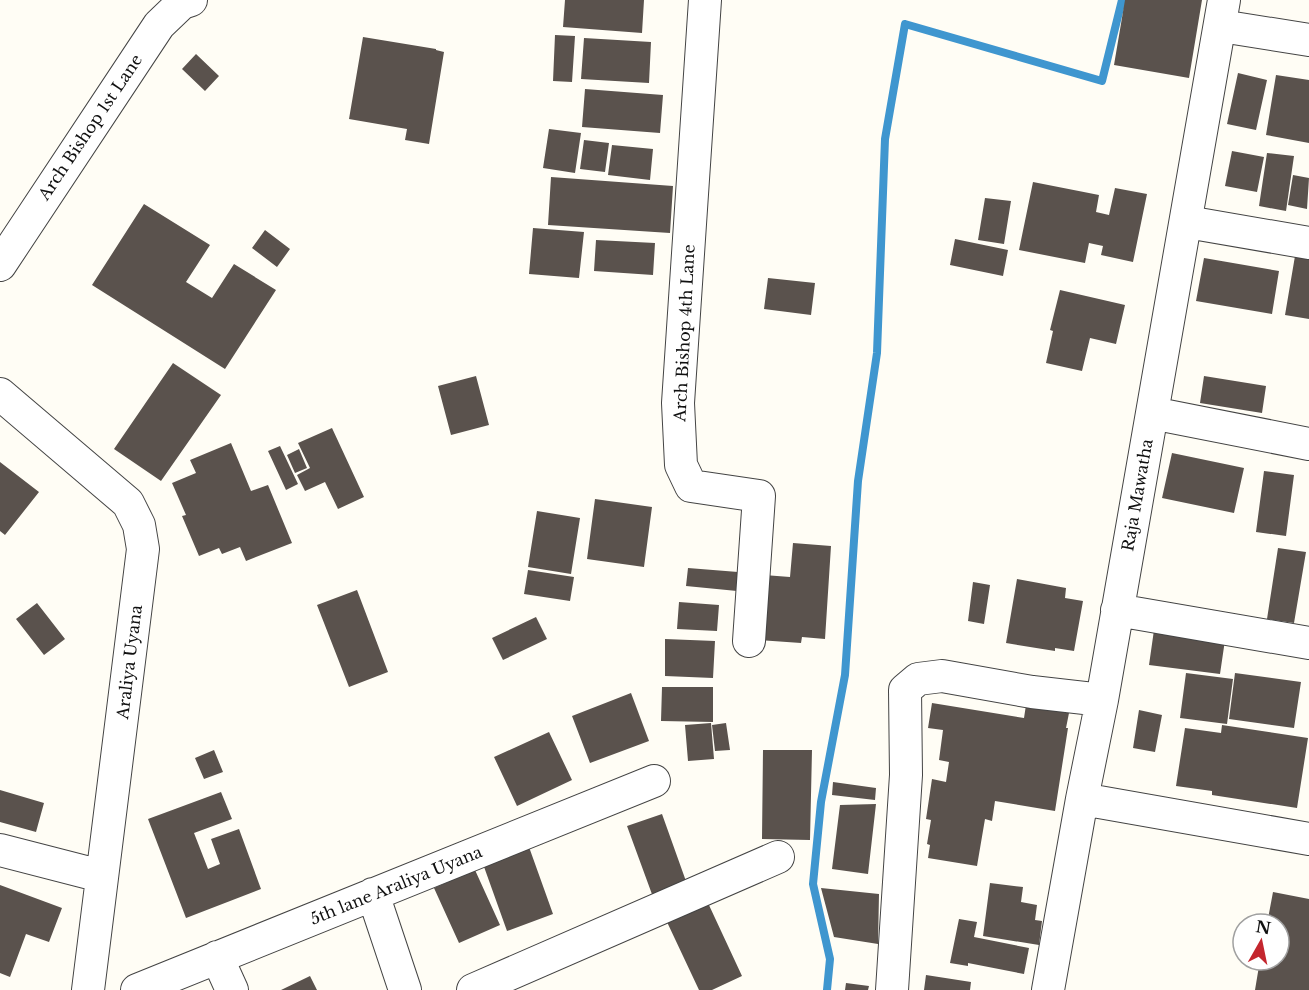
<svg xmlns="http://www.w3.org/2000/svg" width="1309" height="990" viewBox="0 0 1309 990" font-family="'Libre Baskerville',serif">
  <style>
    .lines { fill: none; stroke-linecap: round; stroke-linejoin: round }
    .stream { stroke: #3f96cf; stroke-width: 8 }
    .building { fill: #5a524d }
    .minor-casing { stroke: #444; stroke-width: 34 }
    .minor { stroke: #fff; stroke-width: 32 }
    .labels { text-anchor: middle; stroke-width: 6; stroke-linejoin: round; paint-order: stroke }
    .street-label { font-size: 16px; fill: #111; stroke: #fff }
  </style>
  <rect width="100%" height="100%" fill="#fffdf5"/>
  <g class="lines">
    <!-- stream -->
    <path class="stream" d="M827 990 830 959 813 884 821 802 845 675 858 481 877 353 885 139 905 24 1102 81 1122 0"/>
  </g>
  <!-- building -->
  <path class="building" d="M565 0H644L642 33 563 27Z
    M1125 0H1202L1189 78 1114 65Z
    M555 35 575 36 572 82 553 81Z
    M363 37 436 49V50L444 52 429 144 405 140 407 129 349 119Z
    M584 38 651 42 649 83 581 79Z
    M196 54 219 76 205 91 182 69Z
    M1238 73 1267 80 1256 130 1227 124Z
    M1276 75 1309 80V143L1266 135Z
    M585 89 663 95 660 133 582 127Z
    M549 129 581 133 575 173 543 168Z
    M584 140 609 143 605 172 580 169Z
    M612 145 653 149 650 180 608 175Z
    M1232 151 1264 157 1257 192 1225 186Z
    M1267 153 1294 156 1286 211 1259 206Z
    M1293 175 1309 178 1307 209 1288 205Z
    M551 177 673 186 670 233 548 225Z
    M1033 182 1099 195 1096 212 1109 215 1115 188 1147 194 1133 262 1101 255 1103 246 1089 243 1085 263 1019 250Z
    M985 198 1011 201 1004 244 978 240Z
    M144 204 210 245 186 282 212 298 234 264 276 290 225 369 92 285Z
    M533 228 584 232 579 278 529 274Z
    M265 230 290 249 277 267 252 248Z
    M955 239 1008 250 1003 276 950 265Z
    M596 240 655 243 653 275 594 271Z
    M1295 256 1309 258V319L1285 315Z
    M1204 258 1279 271 1272 314 1196 301Z
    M768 278 815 283 811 315 764 309Z
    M1060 290 1125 305 1116 344 1090 338 1082 371 1046 363 1053 331 1050 330Z
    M173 363 221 395 161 481 114 449Z
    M476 376 489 425 451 435 438 386Z
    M1204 376 1266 386 1262 413 1200 403Z
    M332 428 364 497 338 509 325 482 305 491 297 475 310 468 298 443Z
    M231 443 251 491 268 485 292 543 246 561 240 547 222 554 219 548 199 556 182 516 186 515 172 483 196 473 190 460Z
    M280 446 298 484 286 490 268 451Z
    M299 449 307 468 295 473 287 455Z
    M1172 453 1244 468 1234 513 1162 498Z
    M0 462 39 492 5 535 0 531Z
    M1264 471 1294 475 1286 536 1256 532Z
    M595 499 652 507 644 567 587 559Z
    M537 511 580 518 571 574 528 567Z
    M793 543 831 546 825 639 802 637 801 643 759 640 764 575 790 577Z
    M1278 548 1306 552 1294 623 1267 619Z
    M688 568 738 572 737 591 686 586Z
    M528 570 574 577 570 601 524 594Z
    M1017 579 1066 588 1065 598 1083 601 1074 651 1055 648V651L1006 643Z
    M973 582 990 585 984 624 968 621Z
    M357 590 388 672 349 687 317 605Z
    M679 602 719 605 717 631 677 629Z
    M37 603 65 639 44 655 16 619Z
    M536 617 547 639 503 660 492 638Z
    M1154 630 1225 640 1220 674 1149 665Z
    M665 639 715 641 713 678 665 676Z
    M1186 673 1233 679 1227 724 1180 718Z
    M1235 673 1301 682 1294 728 1229 719Z
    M662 687H713V722L661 721Z
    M631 693 649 741 590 763 572 716Z
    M932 703 1024 718 1026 705 1069 713 1066 728H1068L1055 811 995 801 992 821 985 819 977 866 928 858 930 845 927 844 931 820 926 819 932 779 946 782 949 762 939 760 943 730 928 728Z
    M1139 710 1162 715 1155 752 1133 748Z
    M711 723 714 759 688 761 685 725Z
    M726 723 730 750 715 751 712 725Z
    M1222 725 1308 738 1297 808 1212 795V791L1176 786 1185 728 1221 733Z
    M549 732 572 780 517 806 494 757Z
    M214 750 223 772 204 779 195 758Z
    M763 750H812L810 840 762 839Z
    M833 782 876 788 875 800 832 795Z
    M0 790 44 803 36 832 0 822Z
    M221 792 232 819 194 833 208 869 220 864 211 839 239 829 261 889 186 918 148 819Z
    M876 804 868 874 832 869 840 805Z
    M662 814 687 884 653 897 627 826Z
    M529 847 553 914 507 931 483 864Z
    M475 870 500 925 459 943 434 888Z
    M990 883 1023 887 1021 902 1037 905 1035 920 1042 921 1039 945 983 936Z
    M0 885 62 908 49 942 26 934 10 977 0 973Z
    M821 888 879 894 878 944 834 937Z
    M1273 892 1309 899V990H1255L1260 960H1279V924H1267Z
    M708 903 742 976 712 990H699L667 922Z
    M959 919 977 922 974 937 1029 948 1024 974 968 963V966L950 963Z
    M926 975 971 982 970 990H924Z
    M310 976 317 990H281Z
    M846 983 869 986 868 990H845Z"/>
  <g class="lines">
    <!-- minor casing -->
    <g class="minor-casing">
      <path id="minor" d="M705 0 678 403 681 465 691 486 759 496 749 641
        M1221 26 1309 40
        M1187 222 1309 243
        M0 265 159 25 182 3 191 0
        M0 394 128 503 139 525 143 549 88 990
        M1152 413 1309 444
        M1117 610 1309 643
        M1082 799 1309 839
        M0 850 101 876
        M373 894 405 990
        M217 957 232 990
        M137 990 654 781
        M473 990 778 857
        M892 990 906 775 905 690 918 679 942 676 1032 692 1102 700
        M1048 990 1082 799 1102 700 1224 0"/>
    </g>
    <!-- minor -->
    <use href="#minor" class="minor"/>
  </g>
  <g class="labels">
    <!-- street labels -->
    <g class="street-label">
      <text transform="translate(90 127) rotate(-56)" y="6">Arch Bishop 1st Lane</text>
      <text transform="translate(684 333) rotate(-87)" y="6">Arch Bishop 4th Lane</text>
      <text transform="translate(1137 495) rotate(-80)" y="6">Raja Mawatha</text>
      <text transform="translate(129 662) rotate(-83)" y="6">Araliya Uyana</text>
      <text transform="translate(396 885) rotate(-22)" y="6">5th lane Araliya Uyana</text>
    </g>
  </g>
  <!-- north arrow -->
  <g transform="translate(1261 942) rotate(9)"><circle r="28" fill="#ffffff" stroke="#a0a0a0" stroke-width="1.5"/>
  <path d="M0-4.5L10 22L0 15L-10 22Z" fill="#c4262e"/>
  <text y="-9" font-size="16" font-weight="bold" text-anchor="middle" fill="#111111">N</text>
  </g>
</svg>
